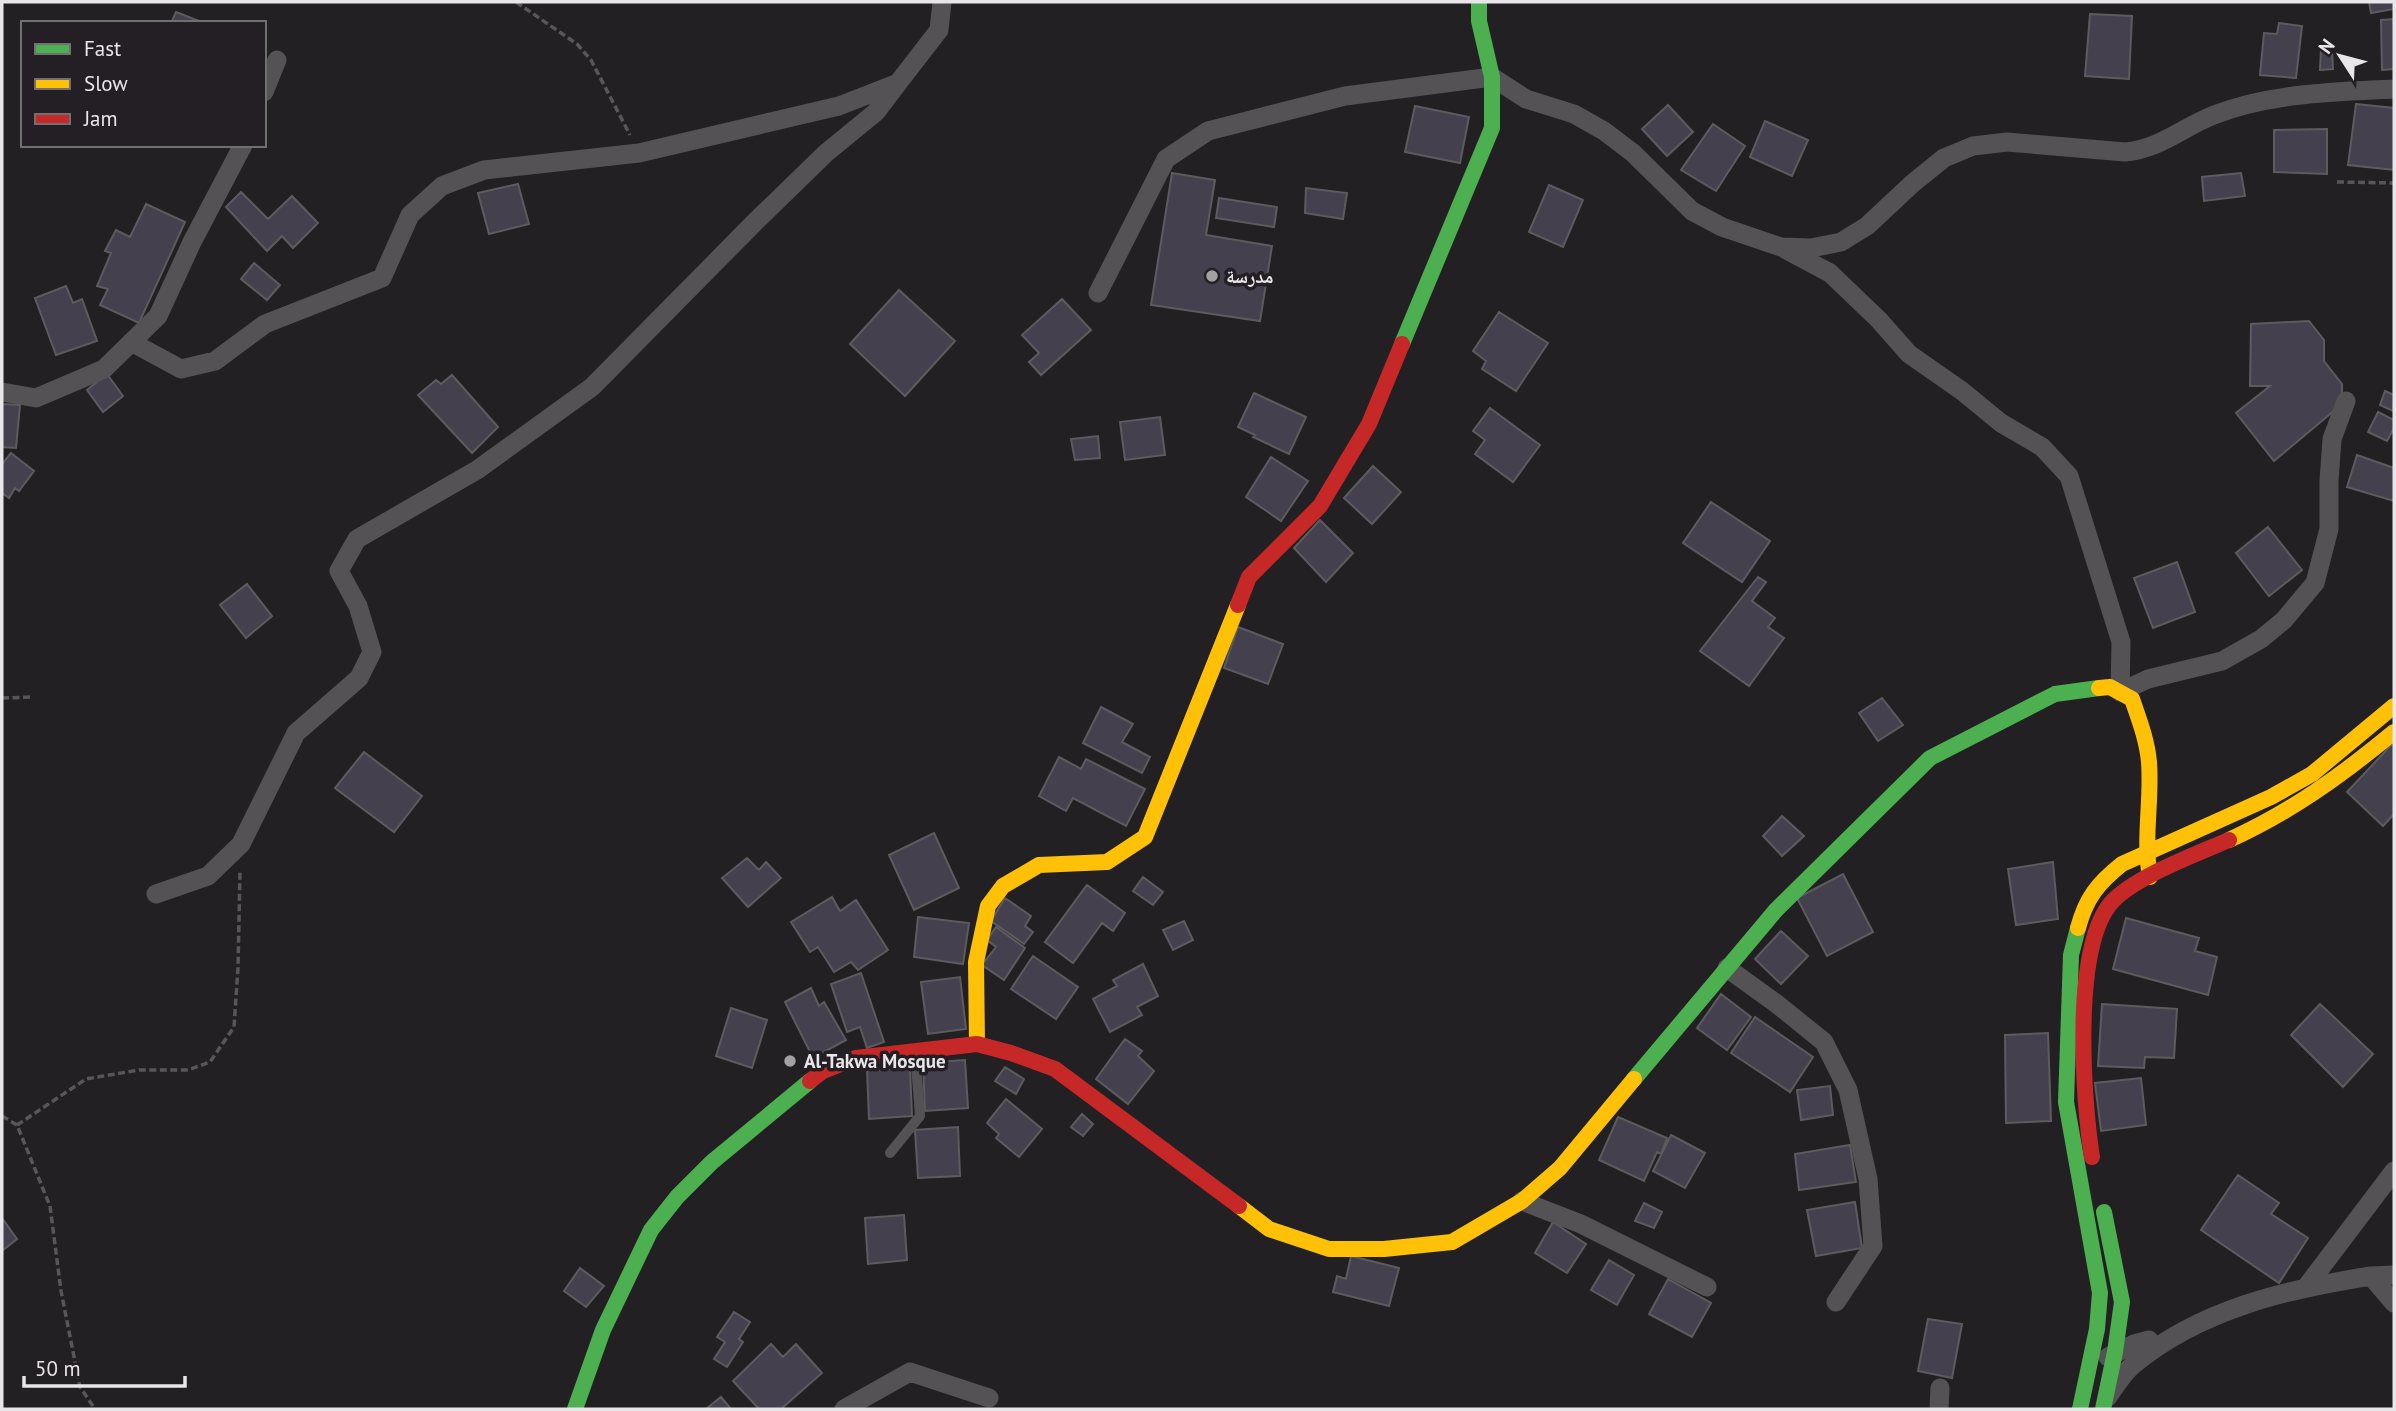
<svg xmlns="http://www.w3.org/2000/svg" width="2396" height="1411" viewBox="0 0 2396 1411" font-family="'PT Sans','Noto Naskh Arabic',sans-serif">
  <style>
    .building { fill: #45404e; stroke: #5c5b5e; stroke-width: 2 }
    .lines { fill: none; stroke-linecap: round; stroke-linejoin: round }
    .path { stroke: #585657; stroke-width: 3.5; stroke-dasharray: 7 3.5; stroke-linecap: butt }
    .lane { stroke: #545254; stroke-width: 10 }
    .street { stroke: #545254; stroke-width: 19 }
    .fast { stroke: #4caf50; stroke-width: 16 }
    .slow { stroke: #ffc107; stroke-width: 16 }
    .jam { stroke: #c62828; stroke-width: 16 }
    .poi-dot { fill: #a3a1a4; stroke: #231f24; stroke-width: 2.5 }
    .labels { text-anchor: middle; stroke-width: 7; stroke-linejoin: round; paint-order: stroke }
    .poi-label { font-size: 19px; font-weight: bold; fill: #e9e6e9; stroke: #231f24; text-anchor: start }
  </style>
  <rect width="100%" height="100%" fill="#222023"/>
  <!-- building -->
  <path class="building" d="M2369 2H2394V9L2371 13Z
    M176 12 204 23H171Z
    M2090 14 2132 16 2129 79 2085 76Z
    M2394 19V69L2382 70 2381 20Z
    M2279 23 2302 26 2296 78 2260 75 2264 33 2277 34Z
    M2321 49 2332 50 2333 69 2320 70Z
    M2356 104 2394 108V170L2348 165Z
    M1668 105 1693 132 1667 156 1642 129Z
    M1415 106 1469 117 1460 163 1405 152Z
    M1765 121 1808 140 1792 176 1750 157Z
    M1713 124 1745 146 1716 191 1681 170Z
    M2327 129V174L2274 172V130Z
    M1172 173 1215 180 1206 235 1272 246 1260 321 1151 305Z
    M2241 173 2245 196 2204 201 2202 177Z
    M518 184 529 224 489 234 478 193Z
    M1549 185 1583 200 1563 247 1529 232Z
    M1306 188 1347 193 1343 219 1305 213Z
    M241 192 268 219 292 196 318 223 293 248 282 236 267 251 226 207Z
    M1219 198 1277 207 1274 227 1216 218Z
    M146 204 185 222 139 323 100 305 108 289 97 286 111 253 105 251 116 230 130 237Z
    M254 263 280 285 267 300 241 279Z
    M66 286 73 303 82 299 97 341 56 355 35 298Z
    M899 290 955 341 905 396 850 344Z
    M1062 299 1091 330 1041 375 1029 362 1039 353 1022 335Z
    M1499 312 1548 343 1516 391 1482 369 1486 361 1473 351Z
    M2309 321 2324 340V361L2342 384V404L2274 461 2236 413 2270 386H2250L2251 324Z
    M107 374 123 396 103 412 87 390Z
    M452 375 498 427 472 453 418 395 436 380 441 384Z
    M2385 391 2394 395 2393 411 2380 405Z
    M1254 393 1306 417 1289 454 1253 437 1255 435 1238 427Z
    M2 404 20 405 16 448 2 447Z
    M1490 408 1540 445 1513 482 1475 454 1485 440 1473 431Z
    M2378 412 2394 420V428L2387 441 2368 432Z
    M1160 417 1165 455 1125 460 1120 422Z
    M1098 436 1100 458 1075 460 1071 439Z
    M11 453 34 471 19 491 15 488 9 498 2 493V464Z
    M2357 455 2394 468V501L2347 487Z
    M1271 457 1308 481 1281 521 1246 497Z
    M1373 466 1401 492 1372 524 1344 498Z
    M1711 502 1770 541 1742 582 1683 543Z
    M1320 520 1353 553 1326 582 1294 548Z
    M2268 527 2302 570 2269 596 2236 553Z
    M2177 562 2195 612 2153 628 2134 578Z
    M1758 577 1766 582 1752 601 1775 618 1768 627 1784 638 1749 686 1700 651Z
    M247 584 272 616 246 638 220 605Z
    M1238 627 1283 644 1268 684 1224 668Z
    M1882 698 1903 725 1878 741 1859 713Z
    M1101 707 1133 724 1122 742 1150 757 1142 773 1083 743Z
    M2394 742V814L2383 826 2347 792Z
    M364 752 422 796 394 832 335 788Z
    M1059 757 1081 769 1086 759 1145 789 1126 826 1073 798 1066 811 1039 796Z
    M1782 816 1804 836 1782 856 1763 836Z
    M934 833 959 888 914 910 889 855Z
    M747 858 759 870 766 862 781 878 748 907 722 878Z
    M2053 862 2058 919 2016 925 2008 869Z
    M1843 874 1873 932 1827 956 1797 898Z
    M1143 877 1163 892 1153 905 1133 891Z
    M1087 885 1125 913 1113 931 1102 923 1073 963 1045 942Z
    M832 897 840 911 856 900 888 950 858 970 851 962 834 972 818 947 810 952 791 922Z
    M1005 898 1031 916 1025 926 1033 932 1024 944 991 921Z
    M918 917 969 923 963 964 914 957Z
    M2126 918 2199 938 2195 951 2217 957 2208 995 2113 969Z
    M1184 921 1193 940 1173 950 1163 930Z
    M996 927 1025 948 1004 980 982 965 996 947 987 940Z
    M1781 931 1808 956 1781 984 1755 959Z
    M1033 956 1078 987 1056 1019 1011 989Z
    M1143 964 1158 996 1137 1007 1142 1015 1110 1032 1093 999 1117 986 1113 980Z
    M861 973 884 1042 867 1048 860 1027 847 1032 831 984Z
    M960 977 966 1029 928 1034 921 982Z
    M811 988 819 1006 824 1002 846 1040 813 1058 785 1002Z
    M1721 994 1751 1017 1727 1050 1697 1028Z
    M2102 1004 2177 1009 2174 1058 2145 1057 2144 1068 2098 1066Z
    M2320 1004 2373 1054 2343 1087 2291 1035Z
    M731 1008 767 1020 752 1068 716 1056Z
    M1755 1017 1813 1057 1790 1092 1731 1053Z
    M2048 1033 2051 1121 2006 1123 2005 1035Z
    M1125 1039 1142 1051 1138 1056 1154 1071 1128 1104 1096 1079Z
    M965 1060 968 1108 925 1111 923 1063Z
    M1005 1067 1024 1079 1016 1094 995 1081Z
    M910 1068 912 1116 869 1119 867 1070Z
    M2141 1078 2146 1125 2101 1131 2095 1083Z
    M1830 1086 1833 1115 1801 1120 1797 1090Z
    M1006 1099 1042 1129 1019 1157 996 1138 999 1134 987 1123Z
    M1082 1114 1093 1124 1083 1136 1071 1127Z
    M1618 1117 1667 1138 1661 1154 1657 1152 1644 1181 1599 1160Z
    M958 1127 960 1176 918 1178 915 1130Z
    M1671 1135 1705 1153 1685 1188 1653 1171Z
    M1850 1145 1856 1182 1799 1190 1795 1154Z
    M2238 1175 2279 1203 2271 1214 2308 1238 2279 1283 2201 1230Z
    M1855 1202 1862 1248 1816 1256 1807 1210Z
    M1644 1203 1662 1212 1654 1228 1635 1221Z
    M904 1215 907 1260 868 1264 865 1218Z
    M2 1218 17 1239 2 1251Z
    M1553 1222 1586 1244 1567 1273 1535 1253Z
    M1351 1256 1399 1268 1389 1306 1333 1292 1337 1276 1346 1279Z
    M1609 1260 1634 1275 1617 1305 1591 1290Z
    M580 1268 604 1286 586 1307 564 1291Z
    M1668 1279 1711 1303 1692 1337 1649 1314Z
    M734 1312 750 1322 739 1339 743 1342 727 1367 714 1359 725 1342 717 1337Z
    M1928 1319 1962 1324 1952 1378 1918 1371Z
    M771 1344 783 1357 796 1344 822 1373 781 1409H759L733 1381Z
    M721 1397 731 1409H706Z"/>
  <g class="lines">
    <!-- path -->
    <path class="path" d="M516 2 577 44 591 60 630 135
      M2337 182 2394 183
      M2 698 31 697
      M2 1116 17 1125 50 1206 61 1291 80 1387 95 1409
      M17 1125 86 1079 139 1070H188L210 1062 234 1027 238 968 240 872"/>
    <!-- lane -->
    <path class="lane" d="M890 1153 920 1116 915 1052"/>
    <!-- street -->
    <path class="street" d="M264 92 277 60
      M1785 249 1830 273 1879 320 1909 354 1962 391 2001 423 2042 447 2069 476 2121 642 2120 692 2148 679 2222 661 2261 639 2284 620 2315 583 2329 529V481L2332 439 2346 401
      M1098 293 1166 159 1208 131 1345 96 1492 77 1526 99 1574 114 1604 131 1633 153 1692 211 1722 227 1781 247 1811 248 1841 242 1867 226 1913 183 1944 158 1973 146 2007 142 2125 152C2160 149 2183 127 2214 115 2270 93 2335 92 2394 89
      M131 342 181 369 215 361 265 324 382 278 410 215 442 186 484 170 639 153 839 106 898 83 939 30 942 2
      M2 392 36 398 104 369 158 316 192 242 243 145
      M156 894 208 876 241 844 296 733 359 678 372 652 358 606 339 571 357 539 477 470 592 387 756 221 826 153 876 112 898 83
      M1727 968 1777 1004 1824 1042 1848 1090 1868 1179 1873 1246 1836 1302
      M1522 1201 1581 1224 1707 1287
      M2371 1276 2394 1275
      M2307 1286 2394 1171
      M2108 1357 2134 1344 2149 1340
      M2107 1398C2115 1387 2123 1373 2133 1365 2200 1309 2288 1289 2371 1276L2394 1303
      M844 1409 910 1372 989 1398
      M1939 1409 1940 1388"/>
    <!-- fast -->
    <path class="fast" d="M1402 344 1492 128V77L1479 21V2
      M2078 928 2071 955 2066 1102 2100 1293 2097 1329 2080 1409
      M1634 1079 1776 910 1930 758 2055 694 2099 688
      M575 1409 603 1330 651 1230 677 1197 712 1162 810 1081
      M2103 1409 2115 1352 2122 1302 2104 1212"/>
    <!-- slow -->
    <path class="slow" d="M2099 688 2110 687 2132 699C2139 719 2147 740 2149 762 2152 801 2143 838 2150 877
      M2229 840C2291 812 2342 775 2394 732
      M2078 928C2086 898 2098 883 2122 864L2271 797 2312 774 2394 706
      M977 1044 976 962 988 906 1003 886 1039 865 1107 862 1145 837 1238 605
      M1239 1206 1269 1229 1329 1249H1384L1452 1242 1522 1201 1560 1168 1634 1079"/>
    <!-- jam -->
    <path class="jam" d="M1238 605 1249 577 1320 506 1369 424 1402 344
      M810 1081 823 1071 856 1058 977 1044 1011 1053 1055 1069 1239 1206
      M2092 1157C2083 1099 2072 949 2111 903 2134 877 2197 854 2229 840"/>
  </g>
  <!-- markers -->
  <g class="poi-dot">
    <circle cx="1212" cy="276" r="7"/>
    <circle cx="790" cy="1061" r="7"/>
  </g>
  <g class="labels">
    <!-- poi labels -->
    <g class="poi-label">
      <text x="1226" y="283">مدرسة</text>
      <text x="804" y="1068">Al-Takwa Mosque</text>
    </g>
  </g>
  <!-- border -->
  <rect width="2396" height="1411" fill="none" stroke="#e9e6e9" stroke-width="7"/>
  <!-- legend -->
  <rect x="21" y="21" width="245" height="126" fill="#231f24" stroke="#726f73" stroke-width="2"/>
  <rect x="35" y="44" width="35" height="10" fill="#4caf50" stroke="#726f73" stroke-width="2"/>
  <text x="84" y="56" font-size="21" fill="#e9e6e9">Fast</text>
  <rect x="35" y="79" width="35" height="10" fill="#ffc107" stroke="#726f73" stroke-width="2"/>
  <text x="84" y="91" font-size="21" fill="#e9e6e9">Slow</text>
  <rect x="35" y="114" width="35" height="10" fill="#c62828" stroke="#726f73" stroke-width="2"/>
  <text x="84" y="126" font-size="21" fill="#e9e6e9">Jam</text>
  <!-- north arrow -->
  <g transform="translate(2340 56) rotate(306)" stroke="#231f24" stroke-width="5" paint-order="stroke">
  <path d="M0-5L12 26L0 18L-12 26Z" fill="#e9e6e9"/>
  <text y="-10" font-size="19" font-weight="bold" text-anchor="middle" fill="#e9e6e9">N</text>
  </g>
  <!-- scale -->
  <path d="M24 1376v10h161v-10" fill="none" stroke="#e9e6e9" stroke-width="3.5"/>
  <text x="35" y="1376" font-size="21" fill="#e9e6e9" stroke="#231f24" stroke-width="5" paint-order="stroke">50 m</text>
</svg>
